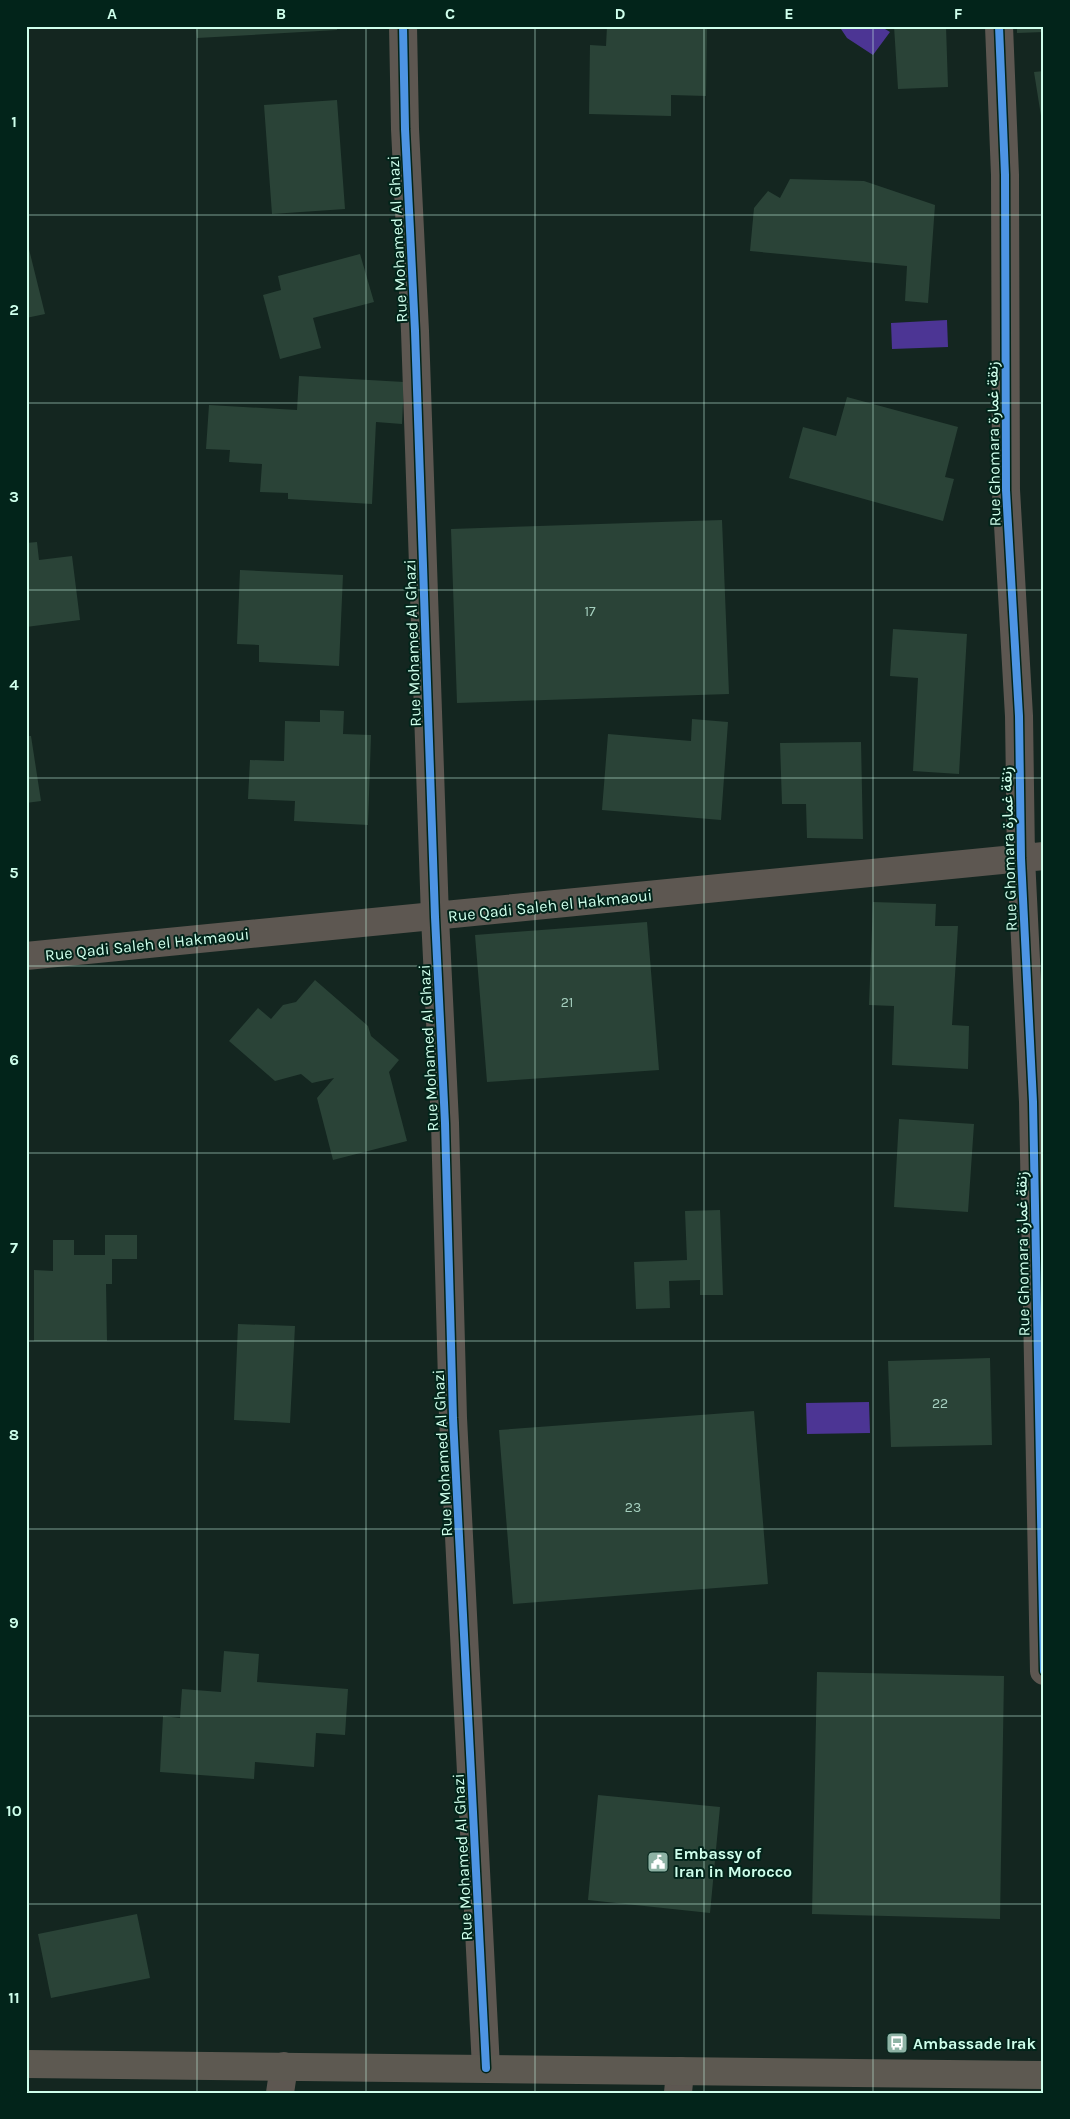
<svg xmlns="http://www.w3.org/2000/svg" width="1070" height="2119" viewBox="0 0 1070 2119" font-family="Karla,Vazirmatn,sans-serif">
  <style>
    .water { fill: #4c3594 }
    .building { fill: #2a4337 }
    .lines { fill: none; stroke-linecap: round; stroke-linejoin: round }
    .minor { stroke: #5d5751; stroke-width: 28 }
    .secondary { stroke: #5d5951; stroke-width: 28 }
    .cycleway-casing { stroke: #02241a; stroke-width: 11 }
    .cycleway { stroke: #4d94e3; stroke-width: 8 }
    .grid { fill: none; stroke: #cfffec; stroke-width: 1; stroke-opacity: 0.55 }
    .labels { text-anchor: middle; stroke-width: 4; stroke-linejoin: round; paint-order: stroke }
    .number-label { font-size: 14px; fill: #a6d0bf }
    .street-label { font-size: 16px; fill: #cfffec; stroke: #02241a }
    .poi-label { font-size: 16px; font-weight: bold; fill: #cfffec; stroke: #02241a; text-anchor: start }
    .neatline { fill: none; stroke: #cfffec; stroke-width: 2 }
    .grid-label { font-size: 16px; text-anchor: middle; font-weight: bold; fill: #cfffec }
  </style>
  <rect width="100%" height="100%" fill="#142620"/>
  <!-- water -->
  <path class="water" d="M839 26H880L890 32 873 55 847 38Z
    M947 320 948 347 892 349 891 323Z
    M869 1402 870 1433 807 1434 806 1403Z"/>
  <!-- building -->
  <path class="building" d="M196 26H337V30L197 38Z
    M607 26H707L706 96 671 95V116L589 114 590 45 606 46Z
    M894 26H946L948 87 898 89Z
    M1017 26H1044V32L1017 33Z
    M1044 71V122H1042L1034 72Z
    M337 100 345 209 272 214 264 105Z
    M790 179 864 181 935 205 928 303 905 301 907 266 750 251 754 208 768 191 780 198Z
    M26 237 45 314 26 318Z
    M360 254 374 302 313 318 321 348 280 359 263 295 281 290 278 276Z
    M299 376 404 382 402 424 376 422 372 504 288 499V493L260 492 262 464 229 462 230 450 206 449 209 405 297 410Z
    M847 397 958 427 945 477 954 479 943 521 789 478 803 427 836 436Z
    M722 520 729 694 457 703 451 529Z
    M37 542 39 560 72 556 80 620 26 627V543Z
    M240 570 343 575 339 666 259 662V645L237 644Z
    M893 629 967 634 959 774 913 771 918 678 890 676Z
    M320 710 344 711 343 734 371 735 368 825 294 821 295 801 248 799 250 760 284 761 285 721 320 722Z
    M692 719 728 722 721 820 602 810 608 734 691 741Z
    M26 736H31L41 801 26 803Z
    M861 742 863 839 807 838 806 804H782L780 743Z
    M873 902 936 904 935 926H958L952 1025 969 1026 968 1069 892 1065 894 1006 869 1005Z
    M647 922 659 1070 487 1082 475 935Z
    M315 980 368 1026 371 1036 399 1060 389 1072 407 1141 333 1160 317 1098 334 1078 312 1083 301 1074 275 1081 229 1041 258 1008 271 1019 283 1005 296 1002Z
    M899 1119 974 1124 968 1212 894 1207Z
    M720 1210 723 1295H700V1280L669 1281 670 1308 636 1309 634 1262 687 1260 685 1211Z
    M105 1235H137V1259H112V1284H106L107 1341H34V1270L53 1271V1240H74V1255H105Z
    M238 1324 295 1326 290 1423 234 1420Z
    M990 1358 992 1445 891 1447 888 1361Z
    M754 1411 768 1584 513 1604 499 1430Z
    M224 1651 259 1654 257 1682 348 1689 345 1735 316 1733 314 1767 255 1762 254 1779 160 1772 163 1716 180 1718 182 1689 221 1692Z
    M817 1672 1004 1676 1000 1919 812 1914Z
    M598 1795 720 1807 710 1913 588 1900Z
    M137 1914 150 1978 51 1998 38 1934Z"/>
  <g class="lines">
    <!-- minor -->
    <path class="minor" d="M403 26 405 129 415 331 435 917 445 1123 453 1418 486 2068
      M999 26 1005 175 1006 490 1019 716 1021 858 1033 1102 1044 1671
      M26 956 1044 856
      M280 2093 284 2066
      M678 2093 680 2071"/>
    <!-- secondary -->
    <path class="secondary" d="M26 2064 1044 2075"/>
    <!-- cycleway casing -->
    <g class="cycleway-casing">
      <path id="cycleway" d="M403 26 405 129 415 331 435 917 445 1123 453 1418 486 2068
        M999 26 1005 175 1006 490 1019 716 1021 858 1033 1102 1044 1671"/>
    </g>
    <!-- cycleway -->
    <use href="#cycleway" class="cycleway"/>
  </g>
  <!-- grid -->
  <path class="grid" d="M197 26V2093M366 26V2093M535 26V2093M704 26V2093M873 26V2093M26 215H1044M26 403H1044M26 590H1044M26 778H1044M26 966H1044M26 1153H1044M26 1341H1044M26 1529H1044M26 1716H1044M26 1904H1044"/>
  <!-- icons -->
  <defs>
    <g id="civic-square" transform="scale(1.125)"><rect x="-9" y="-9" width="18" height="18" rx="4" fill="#8eb3a5" stroke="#02241a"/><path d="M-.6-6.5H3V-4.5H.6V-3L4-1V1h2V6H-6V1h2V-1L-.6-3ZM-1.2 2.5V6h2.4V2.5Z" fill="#fff"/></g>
    <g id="bus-square" transform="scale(1.125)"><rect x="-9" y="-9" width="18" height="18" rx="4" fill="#8eb3a5" stroke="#02241a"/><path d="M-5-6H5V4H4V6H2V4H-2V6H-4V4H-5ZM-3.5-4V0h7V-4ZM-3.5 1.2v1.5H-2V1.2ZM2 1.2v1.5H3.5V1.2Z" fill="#fff"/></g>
  </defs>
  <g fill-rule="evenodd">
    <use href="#civic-square" x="658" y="1862"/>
    <use href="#bus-square" x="897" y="2043"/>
  </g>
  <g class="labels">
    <!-- number labels -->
    <g class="number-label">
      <text x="590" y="616">17</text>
      <text x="567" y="1007">21</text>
      <text x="940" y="1408">22</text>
      <text x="633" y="1512">23</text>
    </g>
    <!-- street labels -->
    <g class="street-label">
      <text transform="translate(397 239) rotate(-93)" y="6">Rue Mohamed Al Ghazi</text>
      <text transform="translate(993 444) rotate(-91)" y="6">Rue Ghomara زنقة غمارة</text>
      <text transform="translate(412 643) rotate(-92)" y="6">Rue Mohamed Al Ghazi</text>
      <text transform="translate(1008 849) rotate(-92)" y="6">Rue Ghomara زنقة غمارة</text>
      <text transform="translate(550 905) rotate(-6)" y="6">Rue Qadi Saleh el Hakmaoui</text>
      <text transform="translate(147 944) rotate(-6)" y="6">Rue Qadi Saleh el Hakmaoui</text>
      <text transform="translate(428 1048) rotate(-93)" y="6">Rue Mohamed Al Ghazi</text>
      <text transform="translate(1022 1254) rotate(-91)" y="6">Rue Ghomara زنقة غمارة</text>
      <text transform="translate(442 1453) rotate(-93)" y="6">Rue Mohamed Al Ghazi</text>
      <text transform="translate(462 1857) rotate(-93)" y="6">Rue Mohamed Al Ghazi</text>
    </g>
    <!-- poi labels -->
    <g class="poi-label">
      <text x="674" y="1859">Embassy of<tspan x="674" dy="18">Iran in Morocco</tspan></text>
      <text x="913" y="2049">Ambassade Irak</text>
    </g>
  </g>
  <!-- border -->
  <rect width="1070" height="2119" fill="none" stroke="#02241a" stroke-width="55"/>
  <rect x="28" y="28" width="1014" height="2064" class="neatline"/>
  <g class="grid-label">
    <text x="112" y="19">A</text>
    <text x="281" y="19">B</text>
    <text x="450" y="19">C</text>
    <text x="620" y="19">D</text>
    <text x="789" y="19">E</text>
    <text x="958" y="19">F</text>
    <text x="14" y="127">1</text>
    <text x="14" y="315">2</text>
    <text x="14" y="502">3</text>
    <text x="14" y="690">4</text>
    <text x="14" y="878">5</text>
    <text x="14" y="1065">6</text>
    <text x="14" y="1253">7</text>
    <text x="14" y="1440">8</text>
    <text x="14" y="1628">9</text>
    <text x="14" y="1816">10</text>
    <text x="14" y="2003">11</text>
  </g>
</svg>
